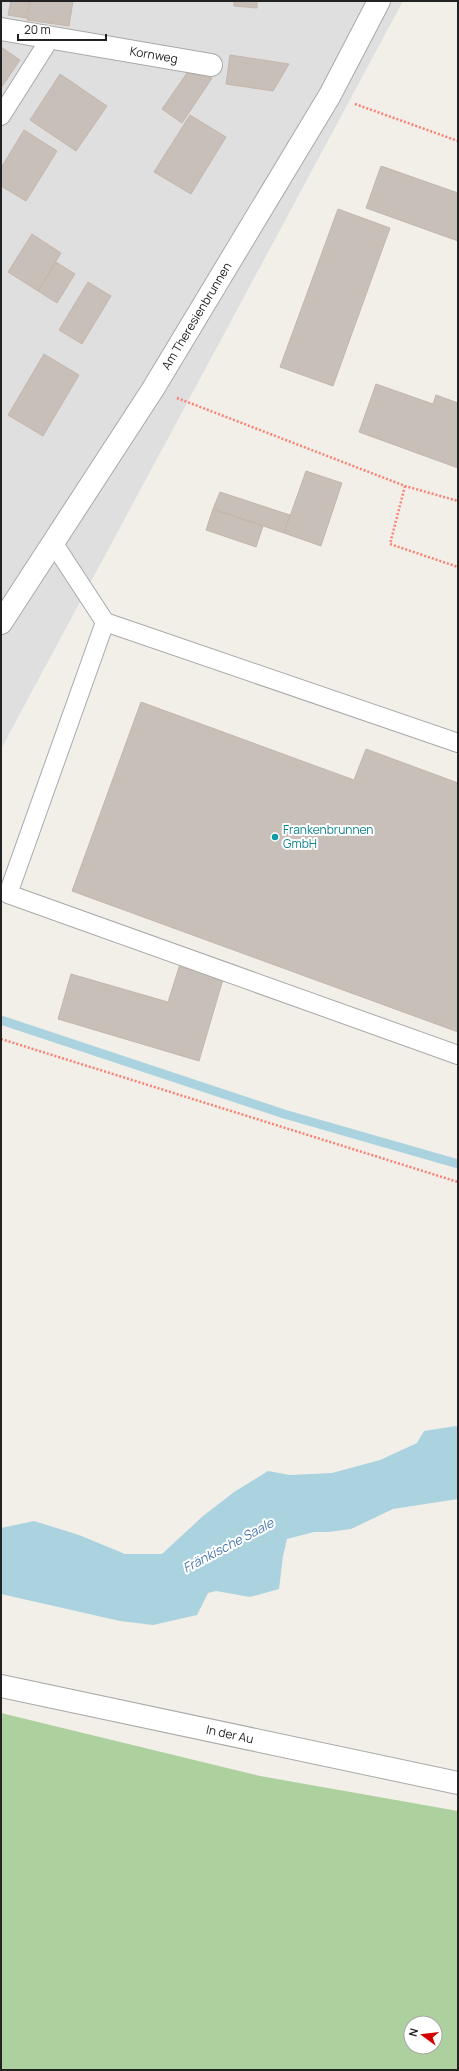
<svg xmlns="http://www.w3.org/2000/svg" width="459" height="2071" viewBox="0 0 459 2071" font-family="Manrope,sans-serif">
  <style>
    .residential { fill: #e0dfdf }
    .forest { fill: #add19e; fill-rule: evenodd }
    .water { fill: #aad3df }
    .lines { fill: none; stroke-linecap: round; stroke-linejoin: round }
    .stream { stroke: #aad3df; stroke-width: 9 }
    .building { fill: #c7bfb8; stroke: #c4b6ab }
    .service-casing { stroke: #a9a9a9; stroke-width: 20 }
    .minor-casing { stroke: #a9a9a9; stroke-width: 24 }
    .path { stroke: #fa8072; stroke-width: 2.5; stroke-dasharray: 2 2; stroke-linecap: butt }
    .service { stroke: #fff; stroke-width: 18 }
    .minor { stroke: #fff; stroke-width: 22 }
    .culture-dot { fill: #0f9aa8; stroke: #fff; stroke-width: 1.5 }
    .labels { text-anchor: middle; stroke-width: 4; stroke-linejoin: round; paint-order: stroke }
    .street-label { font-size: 12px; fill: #222; stroke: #fff }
    .culture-label { font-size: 12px; fill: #0d838f; stroke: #fff; text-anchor: start }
    .water-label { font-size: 13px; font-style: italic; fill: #4a7aab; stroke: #fff }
  </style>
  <rect width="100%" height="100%" fill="#f2efe9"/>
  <!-- residential -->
  <path class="residential" d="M1 1H403L1 749Z"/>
  <!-- forest -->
  <path class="forest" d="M1 1713 260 1776 458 1811V2070H1ZM411 2023H435V2047H411Z"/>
  <!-- water -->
  <path class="water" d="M456 1426 458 1427V1499L393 1509 351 1529 328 1532H314L287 1539 283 1556 279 1589 250 1597 216 1591 208 1593 197 1615 153 1625 120 1621 1 1594V1528L34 1521 79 1535 125 1554H162L203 1516 234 1492 268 1471 290 1475 332 1473 380 1460 417 1443 424 1431Z"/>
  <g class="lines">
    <!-- stream -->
    <path class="stream" d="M1 1020 284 1114 458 1164"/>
  </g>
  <!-- building -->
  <path class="building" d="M11 1H29L26 18 8 15Z
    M30 1H73L69 26 27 20Z
    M234 1H257V8L234 6Z
    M1 47 20 60 1 88Z
    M230 55 289 64 273 91 226 84Z
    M187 73 212 78 182 123 162 109Z
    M60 74 107 106 76 151 30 120Z
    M190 115 226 137 191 194 154 172Z
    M24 130 57 151 26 201 1 186V168Z
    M381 166 458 193V241L366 208Z
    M338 209 390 228 333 386 280 367Z
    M32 234 61 253 38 291 8 272Z
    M56 262 75 274 57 303 38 291Z
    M88 282 111 296 82 344 59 330Z
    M44 354 79 375 43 436 8 415Z
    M376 384 433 404 436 395 458 403V468L359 432Z
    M306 471 342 483 321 546 284 533Z
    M220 492 290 515 284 533 213 509Z
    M213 509 263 526 256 547 206 530Z
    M141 702 354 780 366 749 458 783V1032L72 891Z
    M180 964 224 976 199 1061 58 1019 71 974 168 1002Z"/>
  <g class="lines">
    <!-- service casing -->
    <g class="service-casing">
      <path id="service" d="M1 116 51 37
        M54 544 105 622 458 743
        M105 622 8 894 458 1055"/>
    </g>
    <!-- minor casing -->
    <g class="minor-casing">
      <g id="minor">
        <path id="s1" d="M1 29 211 65"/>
        <path id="s2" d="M1 623 153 389 330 95 379 1"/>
        <path id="s3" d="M1 1686 458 1783"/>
      </g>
    </g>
    <!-- path -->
    <path class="path" d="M355 104 458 141
      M177 398 405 486 458 501
      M405 486 390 544 458 567
      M1 1039 458 1182"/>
    <!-- service -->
    <use href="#service" class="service"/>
    <!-- minor -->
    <use href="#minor" class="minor"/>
  </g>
  <!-- markers -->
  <circle class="culture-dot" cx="275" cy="837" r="4"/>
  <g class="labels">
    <!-- street labels -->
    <g class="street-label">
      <text dy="4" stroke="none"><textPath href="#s1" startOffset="155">Kornweg</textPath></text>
      <text dy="4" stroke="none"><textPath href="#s2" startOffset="364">Am Theresienbrunnen</textPath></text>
      <text dy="4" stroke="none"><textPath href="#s3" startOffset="234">In der Au</textPath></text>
    </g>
    <!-- culture labels -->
    <g class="culture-label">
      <text x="283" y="834">Frankenbrunnen<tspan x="283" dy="14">GmbH</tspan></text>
    </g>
    <!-- water labels -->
    <g class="water-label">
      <text transform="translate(228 1545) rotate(-28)" y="5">Fränkische Saale</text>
    </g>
  </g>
  <!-- border -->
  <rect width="459" height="2071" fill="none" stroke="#222222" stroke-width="4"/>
  <!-- north arrow -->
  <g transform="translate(423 2035) rotate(285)"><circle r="19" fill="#ffffff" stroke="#a7a7a7"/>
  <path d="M0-3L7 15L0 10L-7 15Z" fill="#d40000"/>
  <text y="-6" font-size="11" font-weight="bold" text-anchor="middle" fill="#222222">N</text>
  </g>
  <!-- scale -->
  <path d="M18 34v6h88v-6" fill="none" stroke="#222222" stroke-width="2"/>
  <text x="24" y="34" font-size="12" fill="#222222" stroke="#ffffff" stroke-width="3" paint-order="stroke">20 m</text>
</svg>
